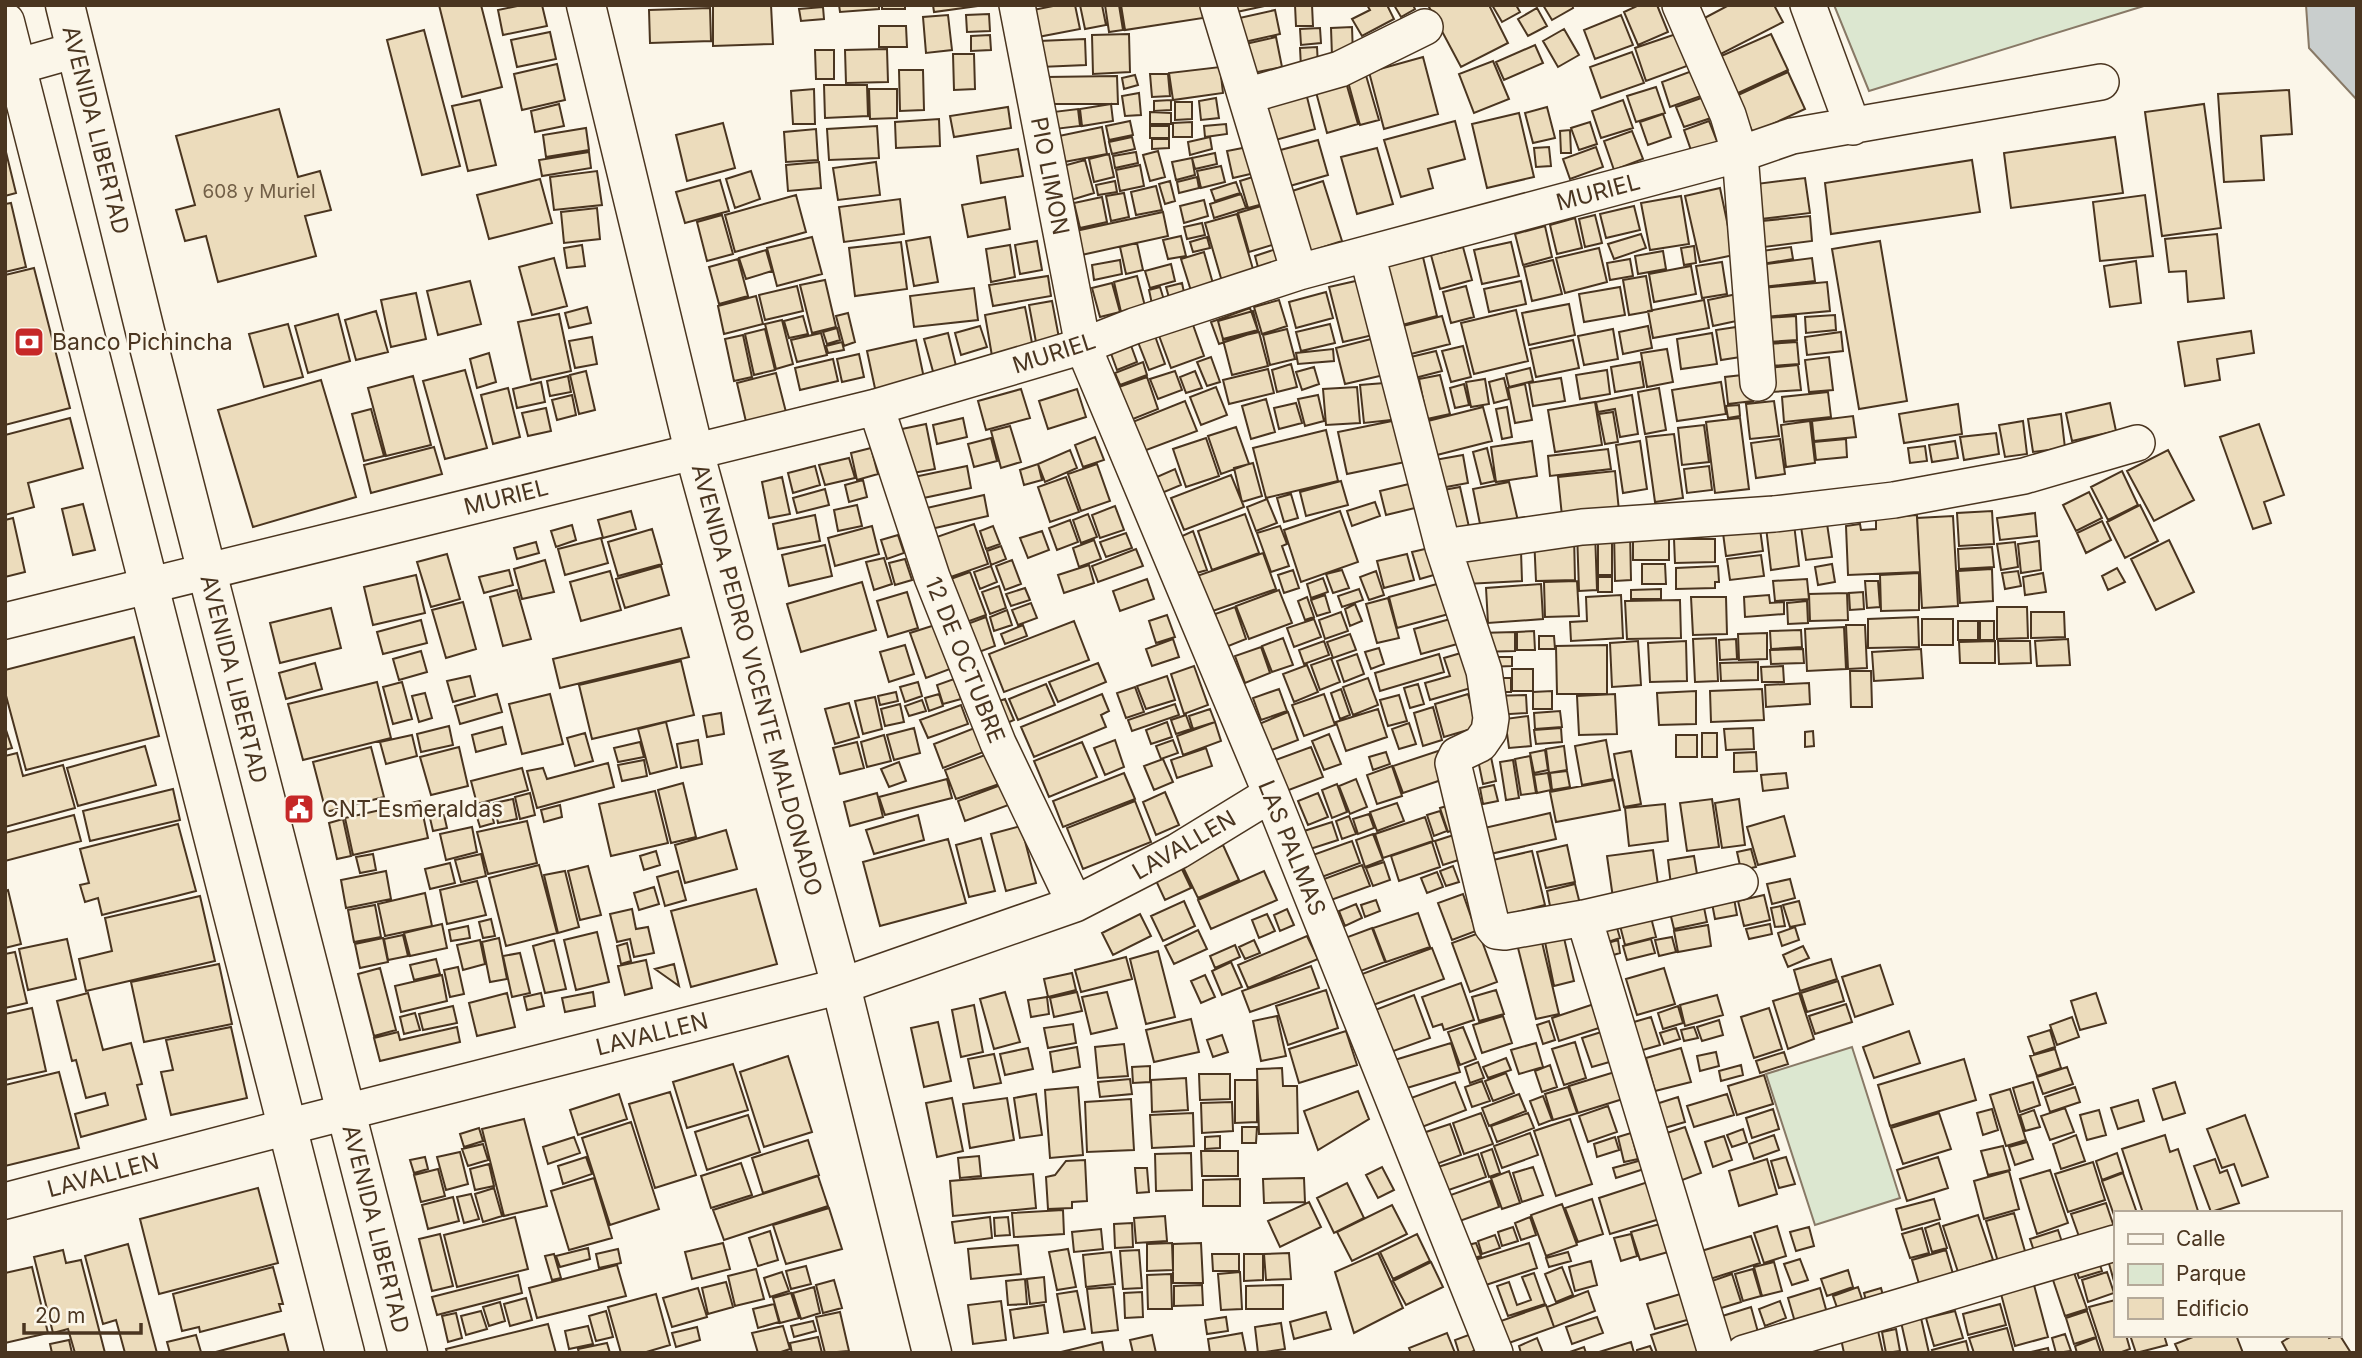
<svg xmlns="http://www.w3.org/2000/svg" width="2362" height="1358" viewBox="0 0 2362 1358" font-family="Inter,sans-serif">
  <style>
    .green { fill: #dce7d0; stroke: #887966; stroke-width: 2 }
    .water { fill: #c9cecd; stroke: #887966; stroke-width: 2 }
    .building { fill: #ecdcbc; stroke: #4a3520; stroke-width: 2 }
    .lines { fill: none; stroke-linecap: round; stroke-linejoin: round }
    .street-casing { stroke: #4a3520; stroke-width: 38 }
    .secondary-casing { stroke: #4a3520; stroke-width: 41 }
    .street { stroke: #fbf6e9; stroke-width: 35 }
    .secondary { stroke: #fbf6e9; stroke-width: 38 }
    .labels { text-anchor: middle; stroke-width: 5; stroke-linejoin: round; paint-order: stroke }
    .number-label { font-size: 19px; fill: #725f47 }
    .street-label { font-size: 23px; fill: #4a3520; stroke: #fbf6e9 }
    .poi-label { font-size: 23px; fill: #4a3520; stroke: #fbf6e9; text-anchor: start }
  </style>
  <rect width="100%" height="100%" fill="#fbf6e9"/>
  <!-- green -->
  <path class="green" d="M1834 5H2147L1869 91Z
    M1852 1047 1900 1198 1815 1225 1766 1074Z"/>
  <!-- water -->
  <path class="water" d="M2306 5H2357V100L2309 48Z"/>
  <!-- building -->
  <path class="building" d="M439 5H481L502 87 462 97Z
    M522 5H542L547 26 503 35 498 10Z
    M713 5H771L773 44 713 46Z
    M839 5H879V9L840 12Z
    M882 5H905V9H882Z
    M933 5H985L934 12Z
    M1058 5H1075L1080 29 1038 37 1033 10Z
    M1080 5H1102L1106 25 1085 29Z
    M1105 5H1119L1123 30 1109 32Z
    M1121 5H1201L1203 18 1125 30Z
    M1230 5H1269L1232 13Z
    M1295 5H1312L1313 26H1296Z
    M1367 5H1387L1394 19 1362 36 1352 19 1370 10Z
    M1394 5H1413L1415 9 1401 17Z
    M1428 5H1489L1508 43 1461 67Z
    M1492 5H1516L1520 12 1502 22Z
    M1543 5H1572L1573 8 1552 20Z
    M1639 5H1657L1668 32 1638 45 1624 12Z
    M1729 5H1774L1783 22 1715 57 1697 22Z
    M823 7 824 19 801 21 799 9Z
    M710 8 711 41 650 43 649 10Z
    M1537 8 1547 26 1528 36 1518 19Z
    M1275 10 1280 34 1240 43 1235 19Z
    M989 14 990 31 967 32 966 15Z
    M948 15 952 50 926 53 923 17Z
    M1621 15 1633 45 1595 59 1584 30Z
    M879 26H906L907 47H879Z
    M1352 27 1353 55 1332 56 1331 28Z
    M1320 28 1321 43 1301 45 1300 29Z
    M1564 29 1579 55 1558 67 1543 41Z
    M424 30 460 166 422 175 387 40Z
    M550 32 556 59 517 67 511 40Z
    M1129 34 1130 72 1093 74 1092 35Z
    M1676 34 1687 66 1646 81 1635 48Z
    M1771 34 1788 70 1736 94 1719 57Z
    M990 35 991 50 971 51V36Z
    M1276 37 1282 67 1248 74 1241 45Z
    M1085 39 1086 65 1040 67 1039 41Z
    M1535 45 1543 63 1504 80 1496 62Z
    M1317 47 1318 66 1301 67 1300 48Z
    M887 49 888 82 846 83 845 50Z
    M815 50H834V79H816Z
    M1632 52 1644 83 1601 98 1590 67Z
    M953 54H974L975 89 954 90Z
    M1423 57 1438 114 1384 129 1369 72Z
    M1493 61 1509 99 1474 113 1459 74Z
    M557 64 565 100 522 110 514 74Z
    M1220 67 1223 93 1173 100 1169 73Z
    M899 70H923L924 110 900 111Z
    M1692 71 1701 96 1670 107 1662 82Z
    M1343 72 1358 124 1327 133 1313 81Z
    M1365 72 1379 120 1360 125 1347 78Z
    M1788 72 1805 109 1753 133 1736 96Z
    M1150 74H1168L1170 96 1152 97Z
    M1135 75 1138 85 1124 89 1122 78Z
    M1117 76 1118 104H1046V77Z
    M824 85H867L868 116 825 118Z
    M1656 87 1665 113 1636 122 1627 96Z
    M814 89 815 124H793L791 91Z
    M869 89H897V118L870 119Z
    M2289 90 2292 134 2261 136 2264 180 2224 182 2218 94Z
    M1139 93 1141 115 1125 116 1122 96Z
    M1306 93 1315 129 1268 142 1258 106Z
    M1704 97 1711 118 1684 127 1676 107Z
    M1216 98 1219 118 1201 120 1199 101Z
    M480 100 496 165 468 171 452 106Z
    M1171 100V110L1154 111V101Z
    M1623 100 1633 128 1601 138 1592 111Z
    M1175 102H1192V119L1175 120Z
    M559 104 564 126 535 132 531 111Z
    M1111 104 1113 121 1082 126 1080 109Z
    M2204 104 2221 228 2162 236 2145 112Z
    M1008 107 1011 128 954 137 950 116Z
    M1547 107 1555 138 1533 143 1525 113Z
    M279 109 298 177 320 171 331 210 305 216 316 256 218 282 206 236 185 241 176 210 195 205 176 136Z
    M1078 109 1080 126 1055 129 1053 112Z
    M1150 112 1171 113V124H1150Z
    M1519 113 1534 177 1487 188 1472 124Z
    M1663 114 1671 137 1648 145 1640 122Z
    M939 119 940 146 896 148 895 122Z
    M1130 121 1133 135 1109 140 1106 126Z
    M1455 121 1465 159 1428 169 1433 188 1401 197 1384 140Z
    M1709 121 1718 144 1692 153 1684 130Z
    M1192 122V137H1173V123Z
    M1590 122 1597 144 1579 150 1571 128Z
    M723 123 735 168 687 181 676 135Z
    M1226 124 1227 134 1205 137 1204 126Z
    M877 126 879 158 829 160 827 129Z
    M1150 126H1169V138H1150Z
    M1102 127 1107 154 1064 162 1059 136Z
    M586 128 589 150 546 157 543 135Z
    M816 129 818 160 786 162 784 132Z
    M1570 130 1571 153H1561L1560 131Z
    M1632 131 1643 159 1614 170 1604 141Z
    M1132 137 1135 149 1112 154 1109 142Z
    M1210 137 1212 149 1190 155 1188 142Z
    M2115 137 2123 193 2011 208 2004 153Z
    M1152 139H1169V148L1152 149Z
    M1318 140 1328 175 1283 188 1273 152Z
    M1253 146 1259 172 1233 178 1227 151Z
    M1549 147 1551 166 1536 167 1534 148Z
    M1596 147 1603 167 1570 179 1563 159Z
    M5 148 16 193 5 196Z
    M1377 148 1393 204 1357 214 1341 157Z
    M1018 149 1023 176 981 183 977 156Z
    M1158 151 1165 177 1150 181 1143 155Z
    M589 152 591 168 542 176 539 160Z
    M1136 152 1138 163 1115 168 1113 156Z
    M1215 153 1217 164 1195 169 1192 158Z
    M1109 154 1114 177 1094 182 1089 159Z
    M1192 158 1195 175 1176 180 1172 162Z
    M1085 160 1094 193 1071 200 1063 166Z
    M1972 160 1980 212 1831 234 1825 183Z
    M819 162 821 188 788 191 786 165Z
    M876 162 880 195 838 200 833 168Z
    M1140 165 1144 186 1120 191 1116 170Z
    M1221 166 1225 182 1201 188 1197 171Z
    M597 171 602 205 554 210 550 177Z
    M751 171 760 199 735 208 726 179Z
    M1259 175 1267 203 1248 208 1240 181Z
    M1197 177 1199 188 1179 193 1177 182Z
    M1805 178 1810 213 1761 219 1756 184Z
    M540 179 552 223 489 239 477 195Z
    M720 180 729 211 685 223 676 192Z
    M1115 181 1117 192 1098 195 1096 185Z
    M1170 181 1175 201 1165 204 1159 184Z
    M1323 181 1342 241 1305 253 1286 193Z
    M1236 182 1240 193 1215 201 1211 190Z
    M1156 186 1162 210 1136 215 1131 192Z
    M1720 188 1734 255 1700 262 1685 196Z
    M1124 193 1129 217 1111 221 1106 196Z
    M1241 194 1246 208 1214 218 1210 204Z
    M796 195 806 232 735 252 725 215Z
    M2145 195 2153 256 2100 261 2093 202Z
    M1681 196 1689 244 1650 250 1641 203Z
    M1005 197 1010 229 968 237 962 205Z
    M1102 197 1107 222 1080 228 1074 203Z
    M900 199 904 234 844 242 839 207Z
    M1204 200 1208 216 1184 223 1180 206Z
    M1274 202 1285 241 1249 252 1238 213Z
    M11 203 26 267 5 272V204Z
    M1634 206 1640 230 1606 238 1600 214Z
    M597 208 600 239 564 243 561 212Z
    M1163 212 1168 236 1077 256 1071 232Z
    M1237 214 1255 276 1223 285 1205 223Z
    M722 215 733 254 707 261 697 222Z
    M1595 215 1602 243 1585 247 1579 219Z
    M1810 216 1812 241 1764 247 1762 221Z
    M1575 218 1582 248 1557 254 1550 225Z
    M1202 223 1205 235 1187 239 1184 227Z
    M1545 226 1552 257 1523 265 1515 234Z
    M1641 234 1646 248 1614 259 1608 244Z
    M2217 234 2224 298 2188 302 2186 271 2169 272 2165 239Z
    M1181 236 1186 256 1168 259 1163 240Z
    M812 237 822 274 777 286 767 248Z
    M930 237 938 282 914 286 906 241Z
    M1207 237 1210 248 1193 252 1190 242Z
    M1037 241 1042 270 1020 274 1015 245Z
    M1880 241 1907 401 1859 409 1832 249Z
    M901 242 907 289 855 296 849 248Z
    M1511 242 1519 276 1482 284 1474 250Z
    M1137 243 1143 270 1126 274 1120 247Z
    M582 245 585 266 567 268 564 248Z
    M1010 245 1015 277 991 282 986 249Z
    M1694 246 1696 263 1684 265 1681 248Z
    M1282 247 1287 261 1259 271 1255 256Z
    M1463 247 1472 280 1440 289 1431 255Z
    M1791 247 1793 259 1756 265 1754 252Z
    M1599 248 1607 282 1565 293 1556 258Z
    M766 250 772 271 746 279 739 258Z
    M1663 251 1666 269 1638 274 1635 256Z
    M1204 252 1214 287 1192 294 1181 259Z
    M1423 257 1437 316 1398 326 1383 267Z
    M554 258 567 306 532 315 519 267Z
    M1812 258 1815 281 1762 287 1759 265Z
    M738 259 748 296 719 304 709 267Z
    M1630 259 1633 276 1610 280 1607 263Z
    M1120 260 1122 274 1094 280 1092 265Z
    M1553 260 1562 294 1532 301 1524 267Z
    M2136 261 2141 303 2110 307 2104 266Z
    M1722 262 1727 294 1702 298 1696 266Z
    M1171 264 1175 281 1150 288 1145 271Z
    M1691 266 1696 294 1654 302 1649 274Z
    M34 268 70 408 5 425V275Z
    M1048 276 1051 296 993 306 989 285Z
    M1137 276 1145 306 1121 312 1114 282Z
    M1646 276 1652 311 1629 315 1623 280Z
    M825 280 836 327 812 333 800 285Z
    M1360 280 1373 335 1343 342 1329 287Z
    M470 281 481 324 438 335 427 291Z
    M1521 281 1526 304 1489 312 1484 289Z
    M1827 282 1830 311 1765 317 1762 288Z
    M1112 283 1120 312 1100 317 1092 288Z
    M1182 283 1185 297 1170 301 1166 287Z
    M797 286 803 311 765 320 759 295Z
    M1466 286 1474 317 1451 323 1443 292Z
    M1160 287 1164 300 1152 304 1149 290Z
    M1620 287 1625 315 1584 322 1579 294Z
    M974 288 978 320 914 327 910 296Z
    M1326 292 1333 318 1296 328 1289 302Z
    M416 293 426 339 391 347 381 300Z
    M1737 294 1741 320 1713 326 1708 300Z
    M756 296 763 324 724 334 718 306Z
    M1279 300 1287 326 1262 334 1254 307Z
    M1704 300 1709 328 1653 338 1648 311Z
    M1052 301 1059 338 1036 342 1029 305Z
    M1569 304 1575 335 1529 345 1522 313Z
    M587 307 591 323 569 328 565 313Z
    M1025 307 1033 348 992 356 985 315Z
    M1250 308 1258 331 1219 344 1211 322Z
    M1516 310 1528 361 1474 374 1461 323Z
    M376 311 388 352 356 360 345 320Z
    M1253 311 1258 330 1223 339 1218 321Z
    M848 313 855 342 844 346 836 316Z
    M338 314 350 361 308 373 295 326Z
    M559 314 571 371 531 380 518 322Z
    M1835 315 1836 330 1806 333 1805 317Z
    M803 316 808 334 789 338 784 321Z
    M1442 316 1450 344 1407 355 1399 327Z
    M1796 316 1797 340 1767 342 1766 318Z
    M782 320 793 364 776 369 765 324Z
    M1192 322 1204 356 1171 368 1158 333Z
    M288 324 303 377 264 387 249 334Z
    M1330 324 1335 343 1301 351 1296 332Z
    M980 326 987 347 961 355 955 333Z
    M1648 326 1652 348 1623 354 1619 332Z
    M1743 326 1747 356 1721 360 1716 330Z
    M837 328 840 340 827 344 823 332Z
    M765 329 775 370 754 375 745 334Z
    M1287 329 1295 359 1270 365 1263 335Z
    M1613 329 1618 359 1584 365 1578 336Z
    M2251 331 2254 353 2217 359 2220 380 2185 386 2178 342Z
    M1259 332 1268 366 1232 375 1223 340Z
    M1841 332 1843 351 1807 355 1805 337Z
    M821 333 827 355 797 362 791 340Z
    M948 333 957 370 934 375 924 339Z
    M1712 333 1717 364 1681 369 1677 339Z
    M743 335 752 377 734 381 725 339Z
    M1155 336 1165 364 1149 370 1138 342Z
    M592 337 597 364 575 368 569 341Z
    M1375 338 1384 375 1345 384 1336 348Z
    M916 340 925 383 876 393 867 351Z
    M1129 340 1137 362 1117 370 1109 348Z
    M1573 340 1579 368 1536 377 1530 349Z
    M842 342 844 350 828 353 826 346Z
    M1797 342 1799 364 1769 366 1767 344Z
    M1463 346 1471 377 1451 382 1442 351Z
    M1333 349 1334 361 1298 364 1296 353Z
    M1667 349 1673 382 1647 387 1641 353Z
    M1436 351 1442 371 1407 380 1402 359Z
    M489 353 496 382 477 388 470 359Z
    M859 354 864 377 842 382 837 359Z
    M1211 357 1220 382 1207 386 1197 362Z
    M1829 357 1833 390 1809 392 1805 360Z
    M833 359 838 381 800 390 795 368Z
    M1143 362 1147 375 1120 385 1115 373Z
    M1640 362 1644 387 1615 392 1611 367Z
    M1291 364 1297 387 1277 392 1272 370Z
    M1798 365 1801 390 1771 392 1769 368Z
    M1314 367 1319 384 1302 390 1296 372Z
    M1530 368 1533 381 1509 387 1506 374Z
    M1268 369 1274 393 1229 404 1223 380Z
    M465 370 487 448 445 459 423 381Z
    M1607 370 1610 394 1580 399 1576 375Z
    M586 371 595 410 579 414 570 375Z
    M1175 371 1182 390 1158 399 1150 379Z
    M1195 371 1202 388 1186 393 1180 377Z
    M776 373 787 416 747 426 737 383Z
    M1751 374 1753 401 1728 404 1725 377Z
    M1440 375 1450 414 1427 419 1419 379Z
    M413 376 431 445 386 456 368 388Z
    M568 376 571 392 550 396 547 381Z
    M1147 377 1158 409 1128 421 1116 388Z
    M1504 378 1509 399 1494 403 1489 382Z
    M1561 378 1565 401 1533 406 1529 383Z
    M1485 379 1489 404 1471 407 1466 382Z
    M321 380 356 497 253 527 218 410Z
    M541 382 545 402 517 408 513 389Z
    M1397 382 1400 419 1364 423 1360 385Z
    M1721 382 1726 414 1677 421 1672 390Z
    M1464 384 1469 405 1455 408 1450 388Z
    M1525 384 1532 420 1515 423 1508 388Z
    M1216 387 1227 415 1201 425 1190 397Z
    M1357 387 1360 423 1326 425 1323 389Z
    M508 388 520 437 493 444 481 395Z
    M1659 388 1666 430 1645 434 1638 392Z
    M1021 389 1030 418 986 430 978 401Z
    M1077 389 1086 417 1048 429 1039 401Z
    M1828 392 1831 417 1784 422 1782 397Z
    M572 395 576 415 557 420 552 400Z
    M1318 395 1324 421 1305 426 1298 399Z
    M1632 395 1638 434 1620 437 1615 409 1598 412 1596 402Z
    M1266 399 1275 432 1251 439 1242 406Z
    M1185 401 1197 431 1141 452 1130 423Z
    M1774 401 1779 436 1750 439 1746 404Z
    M1595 402 1602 445 1555 452 1548 410Z
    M1296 403 1302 423 1279 429 1274 408Z
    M2110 403 2116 431 2072 441 2066 413Z
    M1958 404 1962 434 1904 443 1899 414Z
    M1739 405 1740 416 1728 418 1726 406Z
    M1483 407 1492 441 1433 456 1424 422Z
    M1507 407 1512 437 1502 439 1496 409Z
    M546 408 551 431 528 436 522 413Z
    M371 409 384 456 364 461 352 414Z
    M1613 412 1618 442 1605 444 1599 414Z
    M2061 414 2065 448 2033 452 2028 419Z
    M1853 416 1856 437 1814 441 1812 421Z
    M70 418 83 468 28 483 34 507 5 515V435Z
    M963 418 967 437 937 444 933 425Z
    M1740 418 1749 489 1715 493 1706 422Z
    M1402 419 1410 461 1347 474 1338 432Z
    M1810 421 1815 463 1786 467 1781 425Z
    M2023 421 2027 454 2005 457 1999 425Z
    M926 424 935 469 907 474 897 430Z
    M2259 424 2284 495 2264 502 2271 523 2253 529 2220 437Z
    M1704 425 1709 462 1682 465 1678 428Z
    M1010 426 1021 462 1001 468 991 431Z
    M1236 427 1249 464 1221 474 1208 436Z
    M1326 430 1338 481 1266 498 1253 448Z
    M1996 433 1999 454 1964 460 1960 437Z
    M1674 434 1683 498 1655 502 1646 437Z
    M1095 437 1104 460 1083 467 1075 445Z
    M991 438 997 461 974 467 968 444Z
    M1206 438 1219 476 1186 487 1173 449Z
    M1780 439 1785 474 1756 478 1751 443Z
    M1846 439 1847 457 1816 460 1814 442Z
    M1532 441 1537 476 1496 482 1491 447Z
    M1640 441 1647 489 1623 493 1616 445Z
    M1955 441 1958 458 1932 462 1929 445Z
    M1925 446 1927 461 1910 463 1908 448Z
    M434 447 442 474 371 493 364 465Z
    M871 448 878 474 857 480 851 453Z
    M1487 448 1495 481 1481 484 1473 452Z
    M1608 449 1611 469 1550 476 1548 456Z
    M1070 450 1077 468 1045 482 1038 464Z
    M2168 450 2194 500 2154 521 2127 471Z
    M1463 455 1468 483 1435 489 1429 461Z
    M849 458 855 478 825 485 819 465Z
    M1253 463 1262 496 1242 502 1234 468Z
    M1038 464 1042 480 1024 485 1020 470Z
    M1097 464 1110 501 1081 511 1068 474Z
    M815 466 820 485 793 493 788 473Z
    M967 466 971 488 914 500 909 478Z
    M1709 466 1712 490 1687 493 1684 469Z
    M1175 469 1181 485 1157 495 1150 480Z
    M1615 471 1619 511 1562 516 1558 477Z
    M2122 471 2138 505 2108 520 2091 487Z
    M1231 475 1244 507 1184 530 1171 498Z
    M782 477 790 514 769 518 762 482Z
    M1066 477 1079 512 1050 522 1038 487Z
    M863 480 867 497 849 502 845 485Z
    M1341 481 1348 505 1306 516 1300 492Z
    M1509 482 1518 521 1481 529 1473 489Z
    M1413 483 1419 507 1386 515 1380 491Z
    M1460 487 1469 527 1446 531 1438 491Z
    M825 489 829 505 797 513 793 498Z
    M2089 492 2102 518 2076 531 2063 505Z
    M1291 494 1298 518 1284 522 1277 498Z
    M984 495 988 516 922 531 918 510Z
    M1267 499 1277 523 1256 531 1247 507Z
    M1375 502 1380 516 1352 526 1347 511Z
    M83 504 95 550 73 555 62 509Z
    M857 505 862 526 838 531 834 510Z
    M2140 505 2158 541 2125 558 2107 522Z
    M1115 506 1124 530 1100 538 1092 515Z
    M631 511 636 529 603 538 598 520Z
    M1340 511 1358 562 1301 582 1284 530Z
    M1992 511 1994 544 1959 546 1957 513Z
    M2035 513 2037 536 2000 540 1997 518Z
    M1088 514 1097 537 1081 543 1073 520Z
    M1245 514 1259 553 1212 570 1198 531Z
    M815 515 820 541 778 549 773 524Z
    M1917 515 1920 572 1848 575 1846 526 1860 524 1861 530 1876 529V518Z
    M1953 516 1958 606 1922 608 1917 518Z
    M1826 517 1832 557 1806 560 1800 520Z
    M13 518 25 572 5 577V520Z
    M1070 520 1078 542 1057 550 1049 528Z
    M2102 521 2111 540 2086 553 2077 533Z
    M974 524 988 564 945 579 931 539Z
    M1794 524 1799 566 1771 570 1766 527Z
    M572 525 576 540 556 547 551 531Z
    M872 526 879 554 835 566 828 538Z
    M993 526 1000 544 986 549 980 531Z
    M1280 526 1287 544 1282 546 1289 566 1271 572 1257 533Z
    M652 529 662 564 618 576 608 542Z
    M1760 529 1763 551 1726 556 1723 533Z
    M1042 531 1049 550 1028 558 1020 538Z
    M1193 531 1207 570 1193 574 1180 537Z
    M1577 531H1595L1597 590 1579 591Z
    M1598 531H1612V575H1598Z
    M1630 531 1631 580 1615 581 1614 532Z
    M1633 531H1669V560H1633Z
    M1126 533 1132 548 1106 557 1100 542Z
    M898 535 904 553 887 559 881 540Z
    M1574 535 1575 580 1536 581 1534 536Z
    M601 538 608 563 565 575 558 549Z
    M1674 539H1715V562L1675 563Z
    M1094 540 1101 559 1079 567 1073 548Z
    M2169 540 2194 592 2156 610 2131 559Z
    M2039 541 2041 570 2021 573 2018 544Z
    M536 542 539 553 517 559 514 548Z
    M2015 542 2018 567 2001 570 1997 544Z
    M825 545 832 576 789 586 782 555Z
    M1001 546 1006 559 991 565 987 551Z
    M1438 546 1444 572 1420 579 1412 552Z
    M1992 547 1994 567 1959 569 1958 549Z
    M1136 549 1143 566 1098 582 1092 566Z
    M1521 551 1522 581 1466 584 1464 554Z
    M1263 553 1276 589 1207 613 1194 577Z
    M447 554 460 599 431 607 417 562Z
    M1407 554 1414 580 1384 588 1377 561Z
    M1761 555 1764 576 1730 580 1727 559Z
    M884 558 892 584 874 590 866 562Z
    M905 559 912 580 895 585 889 563Z
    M545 560 554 592 522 599 514 569Z
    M1012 560 1021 584 1005 590 996 566Z
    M1642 564H1665L1666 584H1642Z
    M1832 564 1835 582 1818 585 1815 567Z
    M1089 565 1094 583 1064 593 1058 575Z
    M661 566 669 595 625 608 616 579Z
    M991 566 997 582 980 589 974 572Z
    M1718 566 1719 582H1715V588L1676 589V568Z
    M2117 568 2125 582 2108 590 2102 576Z
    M1992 569 1993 601 1960 603 1958 571Z
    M509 570 513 585 484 593 479 577Z
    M1293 570 1299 588 1284 593 1278 575Z
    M1342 570 1349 588 1333 593 1326 574Z
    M610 571 621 610 581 621 570 582Z
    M1376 571 1384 595 1369 600 1360 577Z
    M2018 571 2021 586 2005 589 2002 573Z
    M970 572 986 615 961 624 945 581Z
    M1919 573V610L1881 611 1880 575Z
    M2043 573 2046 592 2025 595 2023 577Z
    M416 575 425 613 373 625 364 587Z
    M1598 577H1612V592H1598Z
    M1323 578 1328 592 1311 598 1307 584Z
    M1147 579 1154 599 1120 611 1113 591Z
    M1807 579 1809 599 1775 601 1773 581Z
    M1448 581 1456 612 1397 628 1389 597Z
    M1577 581 1579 616 1545 617 1544 582Z
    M1865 581H1878L1880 607 1867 608Z
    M862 582 876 630 801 652 787 604Z
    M1541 584 1543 619 1488 623 1486 588Z
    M999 586 1006 608 990 614 982 592Z
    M1025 588 1030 600 1011 606 1006 594Z
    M1359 589 1363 600 1342 607 1338 596Z
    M1661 589V599H1631V590Z
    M517 590 531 639 503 646 490 597Z
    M1279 590 1292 623 1249 639 1236 606Z
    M907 592 918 628 888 637 877 601Z
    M1863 592 1864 609 1850 610 1849 593Z
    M1847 593 1848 620 1810 621 1809 594Z
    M1325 595 1330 612 1317 616 1311 600Z
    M1621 595 1623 638 1571 641 1570 622 1587 621 1586 597Z
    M1769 595 1770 603 1784 602V614L1745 617 1744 597Z
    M1307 597 1314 617 1305 620 1298 601Z
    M1691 597H1726L1727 634 1693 635Z
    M1388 598 1399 638 1377 643 1366 604Z
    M1680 600 1681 638 1627 639 1625 601Z
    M1807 601 1808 623 1788 624 1787 603Z
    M463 602 476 649 446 658 432 610Z
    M1031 603 1037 618 1018 625 1012 610Z
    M1355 604 1362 621 1350 626 1345 609Z
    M1235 607 1246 639 1226 647 1215 614Z
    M1997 607H2027L2028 638 1997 639Z
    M331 608 341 648 280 663 270 623Z
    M1007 610 1012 625 994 631 990 617Z
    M1341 612 1348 631 1325 639 1319 620Z
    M2031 612H2064L2065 637 2031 638Z
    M1167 615 1175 637 1156 643 1149 621Z
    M986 617 995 646 971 655 962 626Z
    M1918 617 1919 647 1868 648V619Z
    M1454 618 1461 643 1421 654 1414 629Z
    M1314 619 1321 637 1294 647 1287 628Z
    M1922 619H1953V645H1922Z
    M421 620 427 643 383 654 377 632Z
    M1074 621 1089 660 1004 692 989 654Z
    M1958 621H1978V640H1958Z
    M1980 621H1994V640H1980Z
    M935 625 950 669 926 678 910 633Z
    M1023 625 1027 636 1005 644 1001 634Z
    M1846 625H1865L1867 668 1848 669Z
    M1844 627 1846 669 1807 671 1805 629Z
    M681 628 689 657 560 688 553 659Z
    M1801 630 1802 647 1771 649 1770 631Z
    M1534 631 1535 650H1517V632Z
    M1515 632V651L1479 652V633Z
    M1767 633V659L1739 660 1738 634Z
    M1350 634 1356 650 1333 658 1327 642Z
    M1539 636H1554L1555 649H1539Z
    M134 637 159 736 26 770 5 692V670Z
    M1283 638 1293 665 1272 672 1262 646Z
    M1716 638 1718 681 1695 682 1693 639Z
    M1173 639 1179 657 1152 666 1146 649Z
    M1736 639 1737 659 1720 660 1719 640Z
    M2068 639 2070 665 2037 666 2035 641Z
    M1324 641 1329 655 1304 664 1299 650Z
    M1638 641 1641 685 1612 687 1610 643Z
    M1686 641 1687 681 1650 682 1648 643Z
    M1995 641V663H1960L1959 642Z
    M1998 641H2030L2031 663 1999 664Z
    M905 645 914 674 889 682 880 652Z
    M1607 645V694H1557L1556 646Z
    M1261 647 1270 673 1245 683 1235 656Z
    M1379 648 1384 664 1371 669 1365 652Z
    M1803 649 1804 663 1771 664 1770 650Z
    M1921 649 1923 678 1874 681 1872 652Z
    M1471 650 1481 685 1430 700 1425 683 1450 676 1444 658Z
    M421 651 427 672 399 680 393 659Z
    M1357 654 1364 674 1344 682 1337 661Z
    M1439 654 1444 672 1380 691 1375 673Z
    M1487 657H1512V666L1487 667Z
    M1331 658 1340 682 1320 690 1311 665Z
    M681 661 694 715 592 739 579 685Z
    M1758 662V680L1721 681 1720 663Z
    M315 663 322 689 286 699 279 673Z
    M1098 663 1106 682 1058 702 1049 682Z
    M1307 665 1318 692 1294 702 1283 674Z
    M1194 666 1208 705 1184 714 1171 674Z
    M1783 666 1784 682H1762L1761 667Z
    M1512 669H1533V691H1512Z
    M1850 671H1871L1872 707H1851Z
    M470 676 475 696 453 702 447 681Z
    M1167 676 1175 700 1146 709 1137 686Z
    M1368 678 1378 705 1353 715 1343 687Z
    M1489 678H1511V692H1489Z
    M954 679 961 699 943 704 937 685Z
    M377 682 391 738 303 760 288 704Z
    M402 682 412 719 393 724 383 687Z
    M918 682 922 696 905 702 900 687Z
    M1809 683 1810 704 1766 707 1765 685Z
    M1046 684 1055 705 1018 720 1009 699Z
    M1418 684 1424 704 1410 708 1404 688Z
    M1135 687 1144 712 1126 718 1117 693Z
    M1279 689 1287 711 1261 720 1253 698Z
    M1341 689 1350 715 1340 719 1331 693Z
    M1762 689 1764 720 1711 722 1710 691Z
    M1552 691V709H1533V692Z
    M1696 691V724L1659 725 1657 693Z
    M896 692 898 701 880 705 878 696Z
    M425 693 432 718 419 722 412 696Z
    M497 694 502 712 460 724 455 706Z
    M550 694 563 744 522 754 509 704Z
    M939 694 943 706 929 711 925 698Z
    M1102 694 1109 711 1101 715 1106 727 1034 757 1021 727Z
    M1324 694 1335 725 1304 736 1292 705Z
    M1468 694 1478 727 1444 737 1435 704Z
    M1615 694 1617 734 1579 735 1577 696Z
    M1399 695 1407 721 1388 726 1380 700Z
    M1526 695 1527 713 1494 715 1493 696Z
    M875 697 882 729 863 734 855 701Z
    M1005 699 1014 720 1005 724 996 702Z
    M922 700 926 711 909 716 905 706Z
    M849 703 859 737 835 744 825 709Z
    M900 704 904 722 885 726 881 709Z
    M1175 704 1179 715 1132 731 1128 720Z
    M961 705 968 724 928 738 920 720Z
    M1433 707 1442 740 1423 746 1414 713Z
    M1210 709 1215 722 1193 729 1189 716Z
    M1378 709 1387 737 1346 751 1336 722Z
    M1560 711 1562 727 1535 729 1534 713Z
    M1288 712 1298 740 1269 751 1259 724Z
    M721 713 724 734 707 737 703 716Z
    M1186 715 1191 729 1176 734 1171 720Z
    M1528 716 1531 746 1509 748 1505 719Z
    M666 722 677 767 650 774 638 729Z
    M1167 722 1172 737 1151 744 1146 730Z
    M1215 722 1221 741 1183 755 1177 736Z
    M1409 723 1416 744 1399 749 1392 729Z
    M449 726 453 745 421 752 417 734Z
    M5 727 12 748 5 750Z
    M502 727 506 744 476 752 472 735Z
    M977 727 986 751 943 768 934 744Z
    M914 728 920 753 894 760 887 735Z
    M1561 728 1562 742 1536 744 1534 730Z
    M1753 728 1754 749 1726 750 1724 729Z
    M1813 731 1814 746 1805 747V732Z
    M585 733 593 761 575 766 567 738Z
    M1702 733H1717V757H1702Z
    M1329 734 1341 764 1324 770 1312 741Z
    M412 735 417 756 386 764 380 742Z
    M884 735 891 761 867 767 861 742Z
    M1676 735H1697V757H1676Z
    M698 740 702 764 681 768 677 744Z
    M1115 740 1124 767 1105 775 1094 748Z
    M1173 740 1178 753 1161 759 1156 746Z
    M1606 740 1613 779 1582 785 1575 746Z
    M640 742 644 757 618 762 614 748Z
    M857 742 864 768 840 774 833 748Z
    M1082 742 1097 777 1049 797 1034 761Z
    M145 746 156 785 78 806 67 768Z
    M1564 746 1567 770 1549 773 1546 749Z
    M371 747 384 797 326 812 313 762Z
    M459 747 468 786 431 795 420 757Z
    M1311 747 1323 777 1281 793 1270 762Z
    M1206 748 1212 766 1177 778 1171 760Z
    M1444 749 1453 776 1403 793 1393 766Z
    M1545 750 1548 770 1534 773 1530 753Z
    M1631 751 1641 804 1624 807 1614 754Z
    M993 752 1005 782 956 799 945 770Z
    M1386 752 1390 764 1373 770 1369 757Z
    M1756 752 1757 771 1734 772V753Z
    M17 753 23 776 63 765 75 808 5 827V756Z
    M1530 756 1536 793 1521 795 1515 759Z
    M1491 757 1496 781 1483 784 1478 760Z
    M1163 759 1173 782 1154 790 1144 766Z
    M644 760 647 776 622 781 618 765Z
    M1513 760 1519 798 1506 800 1500 762Z
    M899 762 906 781 889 787 881 769Z
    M608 763 614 787 537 808 527 771 543 768 547 779Z
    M1392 766 1402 796 1377 804 1367 775Z
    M522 768 528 790 477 804 471 781Z
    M1567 771 1570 787 1552 790 1550 773Z
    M1124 773 1135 799 1063 827 1053 801Z
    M1548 773 1551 790 1537 793 1534 775Z
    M1786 773 1788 788 1763 791 1761 775Z
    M947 779 952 798 885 815 879 797Z
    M1356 779 1367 807 1350 814 1339 786Z
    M1614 780 1620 810 1556 822 1550 792Z
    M683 783 696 837 671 843 658 790Z
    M1006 783 1014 803 965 821 958 801Z
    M1337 784 1347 812 1332 818 1322 790Z
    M1494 785 1498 801 1483 804 1480 788Z
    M173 789 180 820 90 841 83 811Z
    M655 791 668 843 611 856 599 804Z
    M1165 792 1179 825 1156 835 1143 802Z
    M530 793 535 815 520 819 515 797Z
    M877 793 883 817 850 826 844 802Z
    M1318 793 1328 817 1308 825 1298 801Z
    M513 799 517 819 498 823 494 803Z
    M1712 799 1719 847 1687 851 1680 803Z
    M1739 799 1745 845 1722 848 1715 803Z
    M420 801 428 838 353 855 345 818Z
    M1135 801 1151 842 1083 869 1067 828Z
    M489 803 494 823 480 827 474 807Z
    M1397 803 1404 821 1377 831 1370 812Z
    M1457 803 1465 826 1448 832 1440 808Z
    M1665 804 1668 841 1629 846 1625 808Z
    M560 805 562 817 544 822 541 810Z
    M1440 811 1447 831 1434 836 1427 815Z
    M1550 813 1556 839 1486 855 1480 829Z
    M1369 814 1374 828 1358 834 1353 819Z
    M74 815 81 841 5 861V833Z
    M444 815 447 828 433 831 430 818Z
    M918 815 924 840 874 854 866 830Z
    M1349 816 1356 834 1342 839 1336 821Z
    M1784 816 1795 856 1758 865 1747 827Z
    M1425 817 1433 841 1383 858 1375 834Z
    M343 819 351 856 337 859 329 823Z
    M527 821 537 863 488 874 477 832Z
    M1332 822 1338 840 1307 850 1301 832Z
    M178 824 196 891 102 915 98 898 85 902 80 885 89 883 80 849Z
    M1021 826 1036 883 1006 891 991 834Z
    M472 827 477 852 446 860 440 834Z
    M726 830 737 869 685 883 675 845Z
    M1463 832 1471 856 1443 865 1435 841Z
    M1373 834 1383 860 1365 867 1356 840Z
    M981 838 995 891 969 897 956 845Z
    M948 839 966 903 880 926 863 862Z
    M1352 841 1360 863 1319 878 1310 856Z
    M1432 842 1440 867 1399 881 1391 856Z
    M1223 845 1239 880 1198 898 1182 865Z
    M1567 845 1575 882 1546 888 1537 852Z
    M1751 849 1756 867 1741 870 1737 852Z
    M1653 850 1660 899 1614 905 1607 856Z
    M656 851 660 865 644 870 640 856Z
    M1532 851 1545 905 1505 915 1493 860Z
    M373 854 376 870 360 873 356 857Z
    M481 854 486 876 461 882 455 860Z
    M1694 856 1698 880 1671 885 1668 860Z
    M1178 861 1191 888 1165 900 1152 872Z
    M1384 862 1390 880 1373 886 1366 868Z
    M450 863 455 883 430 889 425 869Z
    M539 865 557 933 506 946 489 878Z
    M1362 865 1370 886 1331 900 1324 879Z
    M588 866 601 915 580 920 568 871Z
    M1453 866 1459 882 1446 886 1440 871Z
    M386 871 391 899 346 908 341 880Z
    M565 871 579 927 558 933 544 875Z
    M678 871 686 900 665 906 657 877Z
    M1264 871 1277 900 1211 929 1198 900Z
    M1437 872 1443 887 1427 893 1421 878Z
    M1790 879 1795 898 1772 904 1767 884Z
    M477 881 486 915 447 924 440 890Z
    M1575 884 1580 904 1551 911 1547 891Z
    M654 887 659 904 639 910 634 893Z
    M756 889 777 964 691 987 671 911Z
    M8 890 21 944 5 948V891Z
    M425 893 432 926 385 936 378 904Z
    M1733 893 1737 915 1715 919 1711 898Z
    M1463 894 1476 931 1452 940 1438 903Z
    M1764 895 1770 920 1744 926 1738 901Z
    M200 896 215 961 86 991 79 959 112 951 105 918Z
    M1702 898 1707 922 1674 929 1668 904Z
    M1376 900 1380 911 1365 917 1361 905Z
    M1184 901 1195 926 1163 941 1151 916Z
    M1799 901 1805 924 1790 927 1783 905Z
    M1356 904 1362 918 1345 926 1339 911Z
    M375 905 381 937 354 942 348 910Z
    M1648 906 1656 937 1625 945 1617 914Z
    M1781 906 1785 926 1775 927 1771 908Z
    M632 909 636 929 648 927 654 953 634 957 630 939 617 942 610 914Z
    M1287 909 1294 925 1280 931 1274 915Z
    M1418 913 1430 947 1386 962 1373 928Z
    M1140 914 1151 936 1113 955 1102 933Z
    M1267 914 1275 931 1259 938 1252 920Z
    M491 919 495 936 483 938 479 922Z
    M1615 921 1620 938 1608 942 1603 924Z
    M442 924 447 948 410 956 404 933Z
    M1770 924 1772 934 1749 939 1746 929Z
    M1708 925 1711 946 1678 952 1674 931Z
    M468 926 470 938 451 941 449 930Z
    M1795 927 1799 940 1782 946 1778 933Z
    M1372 928 1385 962 1350 975 1337 941Z
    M1198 930 1207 949 1174 964 1165 946Z
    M597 932 609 982 576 990 564 940Z
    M1479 933 1497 982 1470 992 1452 943Z
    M403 935 408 956 388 960 384 939Z
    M1307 936 1318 959 1248 988 1238 965Z
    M1672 937 1676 952 1659 956 1655 940Z
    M383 938 388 962 360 968 355 944Z
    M499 938 507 979 490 982 482 942Z
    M1541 938 1559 1014 1536 1019 1517 944Z
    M1564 938 1574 981 1554 986 1545 942Z
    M67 939 76 979 28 990 19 949Z
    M1651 939 1655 953 1627 960 1623 946Z
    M480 940 485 964 463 970 457 945Z
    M554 940 566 989 545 993 533 946Z
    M1254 940 1260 953 1245 959 1239 947Z
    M1618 940 1620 953 1607 957 1604 944Z
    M627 943 631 961 621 964 617 946Z
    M1235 945 1240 957 1215 968 1210 956Z
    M1803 946 1809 958 1788 967 1783 955Z
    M1432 948 1444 979 1365 1008 1354 977Z
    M1158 951 1175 1017 1146 1024 1130 959Z
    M15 952 27 1003 5 1008V954Z
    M520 953 530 993 512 997 503 956Z
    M1126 957 1132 979 1081 992 1075 970Z
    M436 959 440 974 414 980 410 965Z
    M1831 959 1837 979 1800 991 1794 970Z
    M646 960 652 988 625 995 618 966Z
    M1231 962 1242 987 1222 995 1212 971Z
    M219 964 232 1024 144 1042 131 982Z
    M674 964 679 986 655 969Z
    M1880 965 1893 1004 1855 1017 1842 977Z
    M1311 966 1319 988 1250 1012 1242 991Z
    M458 967 464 994 450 997 444 970Z
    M380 968 396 1030 374 1036 358 974Z
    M1664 968 1675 1004 1637 1015 1626 979Z
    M1072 973 1076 990 1048 997 1044 979Z
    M442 975 447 1001 401 1012 395 986Z
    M1205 975 1215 997 1201 1003 1191 981Z
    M1838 981 1844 1001 1807 1012 1801 993Z
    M1461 983 1474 1020 1444 1030 1442 1024 1433 1027 1422 997Z
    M1326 990 1338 1028 1288 1045 1276 1006Z
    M1496 990 1504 1014 1479 1021 1472 997Z
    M593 992 595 1006 565 1012 562 998Z
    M1005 992 1020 1042 994 1049 980 999Z
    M1077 992 1082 1011 1054 1017 1050 998Z
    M1107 992 1117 1028 1091 1034 1082 997Z
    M88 993 103 1050 131 1043 142 1084 137 1085 146 1119 81 1137 75 1114 108 1105 105 1093 86 1098 76 1060 72 1061 57 1001Z
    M507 993 515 1027 477 1036 469 1003Z
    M541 993 544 1006 527 1010 524 997Z
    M1799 993 1814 1039 1788 1049 1773 1001Z
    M2096 993 2106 1023 2080 1030 2071 1001Z
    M1414 995 1430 1038 1385 1054 1370 1012Z
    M1717 995 1723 1015 1685 1026 1680 1005Z
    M1047 997 1049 1014 1031 1017 1028 1000Z
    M1597 1003 1605 1026 1559 1041 1552 1018Z
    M1846 1004 1852 1022 1815 1034 1809 1016Z
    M974 1005 983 1052 961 1057 952 1010Z
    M453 1006 457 1023 423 1030 419 1014Z
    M1678 1006 1683 1023 1663 1029 1658 1013Z
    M32 1008 46 1071 5 1080V1014Z
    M1769 1008 1782 1049 1754 1058 1741 1017Z
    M415 1013 420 1030 404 1034 400 1017Z
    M1277 1016 1286 1056 1261 1061 1253 1021Z
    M1503 1016 1512 1043 1482 1053 1473 1025Z
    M1651 1017 1660 1045 1636 1052 1627 1024Z
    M2072 1017 2079 1037 2057 1045 2050 1025Z
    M1191 1019 1199 1052 1154 1062 1146 1030Z
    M1719 1020 1723 1035 1702 1041 1697 1027Z
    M1549 1021 1555 1040 1543 1044 1537 1025Z
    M938 1022 951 1081 924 1087 911 1028Z
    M1073 1024 1076 1043 1048 1048 1044 1028Z
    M231 1027 247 1098 171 1115 161 1072 173 1070 166 1040Z
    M457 1027 460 1042 380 1061 374 1038 398 1032 400 1040Z
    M1463 1027 1476 1059 1460 1065 1448 1032Z
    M1694 1027 1698 1038 1684 1041 1681 1030Z
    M1676 1028 1680 1039 1664 1044 1660 1033Z
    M1611 1029 1620 1059 1592 1067 1582 1038Z
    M2050 1030 2055 1047 2034 1054 2028 1037Z
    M1346 1031 1357 1065 1299 1083 1289 1049Z
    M1909 1031 1920 1063 1874 1078 1863 1047Z
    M1222 1035 1228 1052 1213 1057 1207 1040Z
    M1575 1042 1586 1078 1564 1085 1552 1049Z
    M1451 1043 1460 1072 1397 1091 1388 1062Z
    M1536 1043 1543 1067 1519 1074 1511 1050Z
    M1124 1044 1128 1076 1098 1078 1095 1047Z
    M1077 1047 1080 1067 1053 1072 1050 1052Z
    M1028 1048 1033 1069 1005 1075 1000 1054Z
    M1681 1048 1691 1082 1655 1091 1646 1058Z
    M2055 1049 2061 1068 2037 1076 2030 1056Z
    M1716 1052 1719 1066 1700 1071 1697 1056Z
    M1784 1052 1788 1064 1760 1073 1756 1061Z
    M994 1054 1001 1083 974 1088 968 1059Z
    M788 1056 812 1132 764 1147 740 1072Z
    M1506 1058 1511 1070 1488 1078 1483 1067Z
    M1964 1059 1976 1100 1890 1126 1878 1085Z
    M1478 1062 1484 1078 1470 1083 1465 1067Z
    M733 1064 748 1110 687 1128 673 1082Z
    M1550 1065 1557 1087 1542 1092 1535 1071Z
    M1741 1065 1743 1075 1721 1081 1719 1071Z
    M1150 1066V1082L1133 1083 1132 1067Z
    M2067 1067 2073 1084 2043 1094 2037 1077Z
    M1282 1068 1283 1086H1297L1298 1133 1259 1134 1257 1069Z
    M1618 1071 1626 1098 1578 1113 1569 1086Z
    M59 1072 79 1148 5 1166V1085Z
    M1506 1073 1514 1093 1493 1101 1485 1081Z
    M1199 1074H1230V1099L1200 1100Z
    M1764 1075 1773 1104 1737 1115 1728 1086Z
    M1186 1078 1188 1110 1152 1112 1151 1080Z
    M1130 1079 1132 1094 1100 1097 1098 1082Z
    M1235 1080H1257V1122L1235 1123Z
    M1482 1081 1490 1101 1472 1107 1465 1087Z
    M1455 1082 1466 1110 1422 1127 1411 1098Z
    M2033 1082 2040 1105 2020 1112 2013 1088Z
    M2175 1082 2185 1113 2163 1120 2153 1089Z
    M1078 1087 1083 1155 1050 1158 1045 1090Z
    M1568 1087 1577 1113 1553 1120 1545 1094Z
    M2075 1087 2080 1102 2050 1112 2045 1097Z
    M2010 1089 2026 1140 2006 1146 1990 1095Z
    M1358 1091 1369 1119 1318 1150 1304 1111Z
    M670 1092 696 1175 655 1188 629 1104Z
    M619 1094 627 1119 578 1135 570 1110Z
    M1036 1094 1042 1135 1020 1138 1014 1098Z
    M1519 1094 1526 1111 1489 1126 1482 1108Z
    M1727 1094 1734 1115 1694 1127 1687 1106Z
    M1543 1096 1552 1120 1539 1125 1530 1101Z
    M1678 1097 1685 1122 1661 1129 1653 1105Z
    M952 1098 963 1151 937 1157 926 1103Z
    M1007 1098 1014 1140 970 1148 963 1104Z
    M1131 1099 1134 1150 1087 1152 1085 1102Z
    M2138 1100 2144 1121 2118 1129 2111 1108Z
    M1232 1102 1233 1131 1202 1133 1201 1103Z
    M1608 1106 1617 1132 1588 1142 1579 1116Z
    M2065 1108 2074 1132 2050 1140 2041 1116Z
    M1773 1109 1779 1129 1752 1138 1746 1118Z
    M1992 1109 1998 1130 1983 1135 1977 1113Z
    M2034 1110 2040 1127 2025 1131 2020 1115Z
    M2099 1110 2106 1135 2087 1140 2080 1115Z
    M1193 1113 1194 1146 1152 1148 1150 1115Z
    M1481 1113 1493 1144 1464 1154 1453 1123Z
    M1528 1113 1534 1128 1497 1142 1491 1126Z
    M1939 1113 1951 1149 1903 1164 1891 1128Z
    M748 1115 760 1152 707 1170 695 1132Z
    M2245 1115 2268 1177 2242 1186 2234 1164 2222 1168 2207 1129Z
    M524 1119 547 1206 504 1216 482 1129Z
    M1570 1119 1592 1184 1556 1196 1534 1131Z
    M631 1122 659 1209 610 1225 582 1138Z
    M1450 1124 1461 1155 1434 1165 1423 1133Z
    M1242 1127H1257L1256 1143H1242Z
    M1685 1127 1701 1173 1677 1182 1661 1135Z
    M479 1128 483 1141 464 1147 460 1134Z
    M1743 1129 1747 1142 1732 1147 1727 1135Z
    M1530 1133 1538 1155 1502 1168 1494 1146Z
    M1631 1133 1638 1159 1624 1162 1618 1137Z
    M1774 1135 1779 1150 1754 1159 1749 1144Z
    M2076 1135 2085 1161 2061 1169 2053 1144Z
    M2165 1135 2170 1152 2178 1149 2198 1211 2143 1213 2122 1149Z
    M1220 1136V1148L1205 1149V1137Z
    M1724 1136 1732 1160 1713 1167 1705 1142Z
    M574 1137 580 1153 548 1164 543 1147Z
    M1615 1137 1619 1150 1597 1157 1594 1144Z
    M808 1140 819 1175 763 1193 752 1158Z
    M2027 1142 2033 1159 2015 1165 2009 1147Z
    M483 1144 488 1160 468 1166 462 1149Z
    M2003 1146 2010 1170 1988 1175 1981 1151Z
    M1492 1149 1500 1173 1489 1177 1481 1153Z
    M1201 1151H1238V1176H1202Z
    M460 1152 468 1184 446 1190 437 1157Z
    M1191 1153 1192 1190 1156 1191 1155 1154Z
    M2117 1153 2123 1172 2102 1180 2096 1161Z
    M1478 1154 1486 1177 1443 1192 1435 1168Z
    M979 1156 981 1176 960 1178 958 1158Z
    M425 1157 428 1169 414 1173 410 1160Z
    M586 1157 592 1174 563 1184 558 1166Z
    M1786 1157 1795 1184 1779 1188 1771 1161Z
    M1938 1157 1948 1188 1907 1201 1897 1170Z
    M1767 1159 1777 1194 1739 1206 1729 1171Z
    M2215 1159 2220 1173 2227 1170 2239 1203 2211 1212 2194 1166Z
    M1085 1160 1087 1201 1072 1202V1208L1048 1209 1046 1177 1055 1175 1066 1161Z
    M1642 1160 1644 1169 1616 1178 1613 1168Z
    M2093 1162 2105 1200 2068 1212 2055 1174Z
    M741 1163 752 1195 711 1208 701 1176Z
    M489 1164 494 1186 475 1190 470 1169Z
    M1382 1167 1394 1190 1378 1198 1366 1175Z
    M1533 1167 1543 1195 1522 1202 1513 1173Z
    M1135 1168H1147L1149 1192 1137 1193Z
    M438 1169 445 1196 421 1202 414 1175Z
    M2050 1170 2068 1223 2037 1234 2020 1179Z
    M1509 1171 1520 1203 1502 1209 1491 1178Z
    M2009 1171 2019 1209 1984 1219 1974 1181Z
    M2123 1173 2137 1213H2115V1218L2102 1181Z
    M1033 1174 1036 1208 953 1216 950 1181Z
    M818 1176 828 1206 724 1240 713 1210Z
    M594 1178 612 1238 569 1250 551 1191Z
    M1304 1178 1305 1202 1264 1203 1263 1179Z
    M1240 1179V1206H1203V1180Z
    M1490 1181 1499 1207 1454 1223 1445 1197Z
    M1651 1181 1663 1218 1610 1234 1599 1198Z
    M1347 1183 1364 1218 1334 1233 1317 1198Z
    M258 1188 278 1263 159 1294 140 1219Z
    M494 1188 502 1216 483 1222 475 1194Z
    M471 1194 479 1219 464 1223 457 1197Z
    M453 1197 459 1221 428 1229 422 1205Z
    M1592 1199 1603 1234 1578 1242 1565 1208Z
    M1934 1199 1940 1219 1902 1230 1896 1209Z
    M1309 1202 1321 1227 1280 1247 1268 1221Z
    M2106 1203 2115 1230 2082 1245 2071 1214Z
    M1562 1204 1577 1245 1546 1256 1531 1215Z
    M1392 1205 1407 1234 1352 1261 1337 1232Z
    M829 1208 842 1249 786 1264 773 1225Z
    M1063 1210 1064 1234 1014 1237 1012 1213Z
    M2014 1213 2027 1258 1999 1265 1986 1221Z
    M1978 1215 1993 1260 1958 1272 1943 1226Z
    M1165 1216 1167 1241 1136 1243 1134 1218Z
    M515 1217 528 1269 457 1287 444 1235Z
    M990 1217 992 1238 955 1243 952 1222Z
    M1008 1217 1010 1235 995 1236 994 1218Z
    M1530 1217 1536 1235 1521 1240 1515 1223Z
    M1667 1222 1675 1250 1640 1260 1631 1232Z
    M1132 1223 1133 1247 1115 1248 1114 1224Z
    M1939 1223 1947 1248 1932 1252 1925 1228Z
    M1777 1226 1786 1256 1764 1263 1754 1233Z
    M1513 1227 1518 1241 1502 1246 1498 1232Z
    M1809 1227 1814 1246 1796 1251 1790 1232Z
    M1922 1228 1929 1253 1910 1258 1902 1234Z
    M1101 1229 1103 1249 1074 1252 1072 1232Z
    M2058 1230 2063 1245 2035 1254 2030 1239Z
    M770 1231 778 1260 758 1266 749 1238Z
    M440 1234 453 1286 432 1291 419 1239Z
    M1417 1234 1430 1261 1393 1279 1380 1252Z
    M1631 1234 1637 1256 1621 1261 1614 1238Z
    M1495 1235 1500 1248 1482 1254 1478 1241Z
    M1751 1236 1760 1263 1707 1280 1698 1252Z
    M723 1243 730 1269 692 1279 685 1252Z
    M1172 1243 1173 1270 1147 1271V1244Z
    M1201 1243 1203 1283H1173V1244Z
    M1476 1243 1481 1256 1468 1260 1464 1246Z
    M1529 1243 1537 1268 1480 1287 1472 1261Z
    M128 1244 157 1353H125L116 1320 103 1324 85 1256Z
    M1018 1245 1021 1274 971 1279 968 1249Z
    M588 1248 590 1259 560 1267 556 1256Z
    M618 1249 621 1263 599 1268 596 1254Z
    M1068 1249 1076 1287 1057 1290 1049 1252Z
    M63 1250 66 1263 81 1260 105 1353H75L68 1329 53 1333 34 1257Z
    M1139 1250 1142 1288 1123 1289 1120 1251Z
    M1946 1250 1956 1284 1922 1294 1912 1260Z
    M1111 1252 1115 1284 1086 1287 1083 1255Z
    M1568 1252 1571 1261 1549 1267 1546 1258Z
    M1289 1253 1291 1279 1266 1280 1264 1254Z
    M1378 1253 1403 1308 1354 1333 1335 1272Z
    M554 1254 561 1278 552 1280 545 1256Z
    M1212 1254H1239V1271H1213Z
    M1244 1254H1263V1280L1244 1281Z
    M2097 1256 2102 1271 2079 1278 2074 1263Z
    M2115 1257V1285L2108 1260Z
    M1800 1259 1808 1280 1792 1285 1784 1264Z
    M1591 1261 1597 1285 1575 1291 1569 1267Z
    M1431 1262 1443 1287 1406 1305 1393 1281Z
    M1774 1262 1782 1291 1762 1296 1754 1267Z
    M617 1265 626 1296 537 1318 529 1288Z
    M806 1266 811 1284 791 1289 786 1271Z
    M32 1267 48 1333 5 1343V1273Z
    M273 1267 283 1304H279L281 1311 200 1332 199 1327 182 1331 173 1294Z
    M1562 1267 1573 1295 1556 1302 1545 1274Z
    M2072 1267 2087 1309 2065 1316 2051 1274Z
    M756 1269 764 1299 735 1306 728 1276Z
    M1753 1269 1761 1296 1743 1301 1735 1274Z
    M1848 1270 1853 1287 1827 1296 1821 1279Z
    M782 1272 789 1291 770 1297 764 1278Z
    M1240 1272 1242 1309 1221 1310 1218 1274Z
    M2107 1272 2114 1293 2088 1302 2082 1280Z
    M1534 1273 1545 1304 1508 1316 1497 1286 1509 1282 1517 1305 1531 1300 1522 1277Z
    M1171 1274 1172 1309H1148L1147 1275Z
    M1732 1274 1741 1302 1718 1309 1709 1282Z
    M518 1275 522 1293 437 1315 432 1297Z
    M1044 1277 1046 1302 1030 1304 1027 1279Z
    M1025 1279 1027 1304 1008 1305 1006 1281Z
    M834 1280 842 1308 823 1313 816 1285Z
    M726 1282 733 1307 708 1314 702 1288Z
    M1202 1285 1203 1305 1174 1306V1286Z
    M1283 1285V1309H1246V1286Z
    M2034 1285 2048 1337 2015 1346 2001 1294Z
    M814 1287 820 1313 801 1319 793 1293Z
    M1113 1287 1118 1330 1092 1333 1087 1289Z
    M1858 1287 1865 1308 1840 1316 1833 1296Z
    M698 1288 707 1317 672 1327 663 1298Z
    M1820 1288 1829 1320 1797 1329 1788 1298Z
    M1881 1288 1885 1303 1868 1308 1864 1293Z
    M1077 1291 1085 1329 1064 1332 1057 1294Z
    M1588 1291 1595 1311 1554 1327 1547 1307Z
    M1142 1292 1143 1317 1125 1318 1124 1293Z
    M1687 1292 1694 1318 1655 1329 1647 1304Z
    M791 1293 799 1318 780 1323 773 1298Z
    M656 1294 670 1345 643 1353H621L608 1307Z
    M526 1298 532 1320 510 1326 504 1304Z
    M2115 1300V1335H2126L2130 1349 2119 1353H2104L2089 1307Z
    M1001 1301 1006 1340 973 1344 968 1305Z
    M1780 1301 1786 1318 1765 1326 1759 1309Z
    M500 1302 505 1321 489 1326 483 1307Z
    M774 1304 779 1322 758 1328 753 1309Z
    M2000 1304 2006 1325 1968 1335 1963 1314Z
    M1044 1305 1048 1333 1014 1338 1010 1310Z
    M1546 1305 1554 1327 1506 1344 1498 1322Z
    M1751 1307 1758 1332 1724 1343 1716 1318Z
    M481 1311 487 1329 466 1335 461 1316Z
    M606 1311 613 1337 596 1341 589 1316Z
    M1955 1311 1963 1338 1934 1346 1926 1318Z
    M2087 1311 2096 1337 2074 1344 2066 1318Z
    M840 1312 849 1351 825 1353 816 1317Z
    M1326 1312 1331 1329 1294 1339 1290 1322Z
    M456 1313 462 1338 448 1342 442 1316Z
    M1226 1317 1228 1331 1207 1334 1205 1320Z
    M1597 1317 1603 1333 1572 1344 1566 1327Z
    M1921 1318 1929 1353H1908L1901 1322Z
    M813 1321 816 1331 794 1337 791 1326Z
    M1694 1322 1703 1349 1693 1353H1657L1651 1335Z
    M1281 1323 1285 1349 1258 1353 1255 1327Z
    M548 1324 556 1353H447L446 1349Z
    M588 1326 593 1344 569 1349 565 1331Z
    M783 1326 790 1349 778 1353H758L752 1333Z
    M697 1327 700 1340 676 1347 672 1333Z
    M2007 1328 2014 1353H1974L1969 1338Z
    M1896 1329 1900 1351 1886 1353 1882 1332Z
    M1878 1331 1883 1353H1844L1841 1339Z
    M1242 1333 1246 1353H1210L1208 1339Z
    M1447 1333 1455 1353H1411L1409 1348Z
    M1474 1333 1481 1348 1469 1353H1459L1455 1340Z
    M284 1334 289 1353H212Z
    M2065 1334 2071 1351 2056 1353 2052 1338Z
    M2339 1334 2351 1353H2288L2282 1342 2293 1335H2327L2329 1338Z
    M196 1335 201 1352 170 1353 167 1342Z
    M1152 1335 1156 1353H1133L1130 1340Z
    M2130 1335H2164L2167 1345 2136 1353Z
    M2198 1335H2236L2243 1353H2179L2175 1344Z
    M818 1337 822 1353H792L790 1343Z
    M1537 1338 1543 1353H1521L1519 1346Z
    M2096 1338 2101 1353H2077L2075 1346Z
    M69 1340 72 1353H52L50 1344Z
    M1966 1341 1969 1353H1933L1932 1350Z
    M1102 1342 1104 1353H1057Z
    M1631 1342 1634 1353H1596Z
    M607 1343 610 1353H579L578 1349Z
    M1650 1346 1653 1353H1637V1350Z
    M1584 1347 1586 1353H1567Z
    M2048 1348 2049 1353H2027Z"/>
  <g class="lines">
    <!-- street casing -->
    <g class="street-casing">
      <path id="street" d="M1017 5 1083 346 1271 794 1495 1353
        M1218 5 1299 272
        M1680 5 1728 115 1740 154 1758 383
        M1808 5 1853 127
        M5 70 76 50
        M1246 96 1340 69 1425 27
        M1367 254 1443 547 1484 671 1491 718 1489 731 1480 744 1457 755 1453 763 1492 926 1496 931 1505 932 1584 918 1740 882
        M876 407 932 577 998 743 1075 904
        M1443 547 1582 527 1774 514 1894 500 2024 476 2137 443
        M5 621 876 407 1083 346 1134 326 1299 272 1740 154 1792 136 2101 82
        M1584 918 1716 1353
        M5 1201 287 1127 841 986 1075 904 1178 851 1271 794
        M1744 1353 2115 1243"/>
    </g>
    <!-- secondary casing -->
    <g class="secondary-casing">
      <path id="secondary" d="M65 5 146 335 408 1353
        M586 5 694 451 841 986 932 1353
        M5 22 345 1353"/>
    </g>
    <!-- street -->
    <use href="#street" class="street"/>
    <!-- secondary -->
    <use href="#secondary" class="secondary"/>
  </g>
  <!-- icons -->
  <defs>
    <g id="bank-square" transform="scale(1.575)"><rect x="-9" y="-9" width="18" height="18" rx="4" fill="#c62828" stroke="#fbf6e9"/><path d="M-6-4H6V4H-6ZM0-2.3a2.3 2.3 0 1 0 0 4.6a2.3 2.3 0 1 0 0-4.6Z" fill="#fff"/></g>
    <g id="civic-square" transform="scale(1.575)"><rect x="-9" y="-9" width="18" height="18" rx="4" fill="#c62828" stroke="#fbf6e9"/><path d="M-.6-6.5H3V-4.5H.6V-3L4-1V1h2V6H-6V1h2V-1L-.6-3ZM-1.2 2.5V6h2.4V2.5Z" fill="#fff"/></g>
  </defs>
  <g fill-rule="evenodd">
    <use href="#bank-square" x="29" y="342"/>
    <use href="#civic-square" x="299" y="809"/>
  </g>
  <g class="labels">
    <!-- number labels -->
    <g class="number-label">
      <text x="259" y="198">608 y Muriel</text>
    </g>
    <!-- street labels -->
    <g class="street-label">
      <text transform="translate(96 130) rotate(76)" y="8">AVENIDA LIBERTAD</text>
      <text transform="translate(1050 176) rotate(79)" y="8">PIO LIMON</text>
      <text transform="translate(1598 192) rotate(-15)" y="8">MURIEL</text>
      <text transform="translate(1054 353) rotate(-18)" y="8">MURIEL</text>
      <text transform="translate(506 497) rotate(-14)" y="8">MURIEL</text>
      <text transform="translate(965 660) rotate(68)" y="8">12 DE OCTUBRE</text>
      <text transform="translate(234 679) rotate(76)" y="8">AVENIDA LIBERTAD</text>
      <text transform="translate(757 680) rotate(75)" y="8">AVENIDA PEDRO VICENTE MALDONADO</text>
      <text transform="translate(1184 845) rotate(-30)" y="8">LAVALLEN</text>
      <text transform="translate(1292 848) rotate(68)" y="8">LAS PALMAS</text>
      <text transform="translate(652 1034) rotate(-14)" y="8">LAVALLEN</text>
      <text transform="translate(103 1175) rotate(-15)" y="8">LAVALLEN</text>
      <text transform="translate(376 1229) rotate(76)" y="8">AVENIDA LIBERTAD</text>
    </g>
    <!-- poi labels -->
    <g class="poi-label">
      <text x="52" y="350">Banco Pichincha</text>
      <text x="322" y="817">CNT Esmeraldas</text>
    </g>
  </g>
  <!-- border -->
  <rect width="2362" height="1358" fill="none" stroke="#4a3520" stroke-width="14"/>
  <!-- legend -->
  <rect x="2114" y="1211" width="228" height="126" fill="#fbf6e9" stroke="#b4a999" stroke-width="2"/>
  <rect x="2128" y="1234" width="35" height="10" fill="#fbf6e9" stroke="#b4a999" stroke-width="2"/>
  <text x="2176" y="1246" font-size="21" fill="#4a3520">Calle</text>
  <rect x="2128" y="1264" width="35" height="21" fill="#dce7d0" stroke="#b4a999" stroke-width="2"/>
  <text x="2176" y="1281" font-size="21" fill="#4a3520">Parque</text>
  <rect x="2128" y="1298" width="35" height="21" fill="#ecdcbc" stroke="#b4a999" stroke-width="2"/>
  <text x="2176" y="1316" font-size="21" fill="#4a3520">Edificio</text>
  <!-- scale -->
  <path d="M24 1323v10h117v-10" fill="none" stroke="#4a3520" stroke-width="3.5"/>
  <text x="35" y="1323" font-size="21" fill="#4a3520" stroke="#fbf6e9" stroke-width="5" paint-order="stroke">20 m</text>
</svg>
